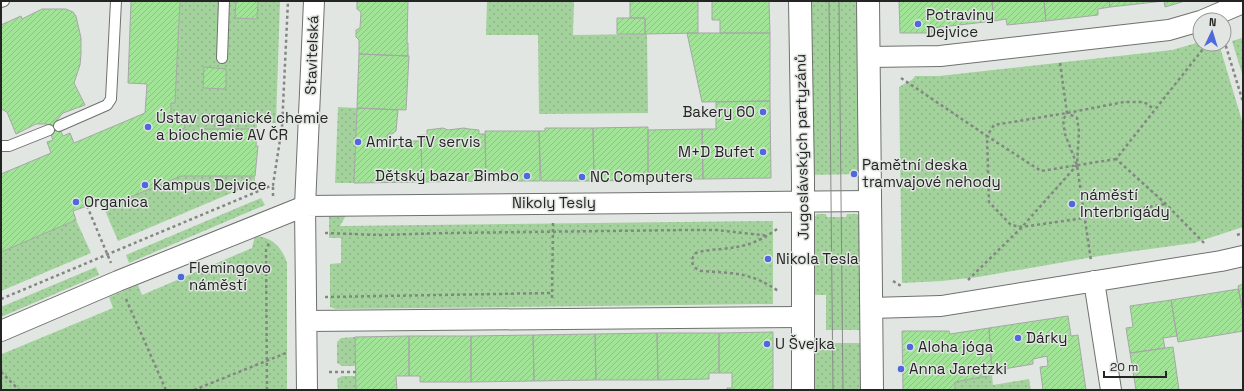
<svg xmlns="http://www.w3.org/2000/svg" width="1244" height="391" viewBox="0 0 1244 391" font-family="'Space Grotesk',sans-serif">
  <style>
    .green { fill: url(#green-dots); fill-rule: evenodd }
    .building { fill: url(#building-hatch); stroke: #a5a8a5 }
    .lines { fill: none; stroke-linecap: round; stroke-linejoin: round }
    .lane-casing { stroke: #6e716e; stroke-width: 12 }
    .street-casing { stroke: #6e716e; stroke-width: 22 }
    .secondary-casing { stroke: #6e716e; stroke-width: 24 }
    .path { stroke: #838683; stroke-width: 2.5; stroke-dasharray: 3 3; stroke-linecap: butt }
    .lane { stroke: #fff; stroke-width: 10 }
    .street { stroke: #fff; stroke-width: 20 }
    .secondary { stroke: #fff; stroke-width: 22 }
    .tram { stroke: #888b88; stroke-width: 1 }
    .poi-dot { fill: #4f68dd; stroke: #e2e6e2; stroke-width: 1.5 }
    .labels { text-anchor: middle; stroke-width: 3; stroke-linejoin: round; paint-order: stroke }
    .poi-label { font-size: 15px; fill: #232423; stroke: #e2e6e2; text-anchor: start }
    .street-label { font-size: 15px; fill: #232423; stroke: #e2e6e2 }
  </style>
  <defs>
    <pattern id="green-dots" width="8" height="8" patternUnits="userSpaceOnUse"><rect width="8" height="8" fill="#a3d29c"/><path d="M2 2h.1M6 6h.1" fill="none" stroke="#8cb486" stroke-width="1.8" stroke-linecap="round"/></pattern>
    <pattern id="building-hatch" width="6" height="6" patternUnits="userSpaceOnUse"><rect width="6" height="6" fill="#a1e498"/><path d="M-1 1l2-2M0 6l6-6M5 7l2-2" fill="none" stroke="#8ac383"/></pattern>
  </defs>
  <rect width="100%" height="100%" fill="#e2e6e2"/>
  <!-- green -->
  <path class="green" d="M180 1H236L235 18 257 19 258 1H280L276 123H257V129H200V138H180L179 135 181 129 185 128C185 122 182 118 176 116L174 121 172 120 171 117V103H175ZM204 68 226 69 225 89 203 88Z
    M487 1H574L573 35 647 34 648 113 539 114 538 35H486Z
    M807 1H859L862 174 809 175Z
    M1242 38 1243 41V77L1232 41Z
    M1200 42V44H1219L1243 124V227L1194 243 1099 256 978 277 942 281 902 283 899 87C904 83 912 82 915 76H939L1172 50Z
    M338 107 357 108 354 183H335Z
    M181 176H255V183L118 241 104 208Z
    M261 198 265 205 129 263 126 255Z
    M349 210 340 226 773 221V304L336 309 330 307V264L341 263V238H329V213Z
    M817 214H826L827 217H846L847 214H857L861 217 863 330H826V295H811L812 220Z
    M76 220 91 253 1 291V252Z
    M255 236C272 237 282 247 287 263V390H1V342L2 341V354L113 308 109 297 138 285 142 295 252 248Z
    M96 267 99 275 1 317V307Z
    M355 337 356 366H342L337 363V342L341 338Z
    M811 343H863L864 390H812Z
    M992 375 993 385 1029 379 1031 390H955V382Z
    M342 376H356V390H338L337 379Z"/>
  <!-- building -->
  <path class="building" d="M131 1H180L175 103H171V117L172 120 174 121 176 116 178 117 184 123 185 128 181 129 179 135 180 138H200V129H257L256 146H258L255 176H181L104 208 100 199 87 206 73 211 76 220 1 252V174L51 153 47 142 53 140 47 124H36L16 134 7 112 1 109V25L21 16 22 19 42 9H66L73 12 76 16 81 38V54L80 65 74 83 85 105 63 113 56 121 63 136 70 133 74 143 145 113 147 84 128 83Z
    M236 1H258L257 19 235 18Z
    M359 1H408L407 43H408V56L359 54V40L356 37V30L360 28 361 12 357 9V2Z
    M630 1H698V33L645 34V18H630Z
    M712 1H769L770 33H720V20H712Z
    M899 1H992L994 21 932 28V33H900Z
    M992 1H1044L1046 21 1007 25 1006 19 994 21Z
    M1044 1H1109L1110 7 1098 9V15L1046 21Z
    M1109 1H1185L1165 7 1164 1 1110 7Z
    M617 18H645V34H617Z
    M687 33H770V101L702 102Z
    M359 54 409 56 406 110 357 108Z
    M204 67 226 69V89L203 88Z
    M770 101 771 178 703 179 702 129H716V102Z
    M357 108 398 110 396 131 392 134H388L387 142 390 143 392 145 400 146V141H421L422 182 354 183Z
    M648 127V180L594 181 593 128Z
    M443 128 448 130 464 128 469 129 479 130V134H485L486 181 422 182 421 135H427V130Z
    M545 128H593L594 181H541L539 131H545Z
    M702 129 703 179H648V130Z
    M485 131H539L540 181H486Z
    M1243 284V311L1238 286Z
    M1238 289 1243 311V331L1178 342 1171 300Z
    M1171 300 1177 336 1163 338 1165 348 1130 353 1126 328 1133 327 1130 306Z
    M1068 316 1071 336 1078 335 1086 390H1043L1040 367 1048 366 1047 356 1033 359V364L992 371 989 328Z
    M989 328 992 375 955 382V390H903L902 331H949L950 334Z
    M773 332V390H727V388H732V373H719V333Z
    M657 333 658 380H596L595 334Z
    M657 333H719V373H709V379L658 380Z
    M595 334 596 380 534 381 533 335Z
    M533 335 534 381 471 382V336Z
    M409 336V376H396L397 390H356L355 337Z
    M409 336H471V382H420V376H409Z
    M1173 347 1179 390H1136L1130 353Z"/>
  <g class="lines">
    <!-- lane casing -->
    <g class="lane-casing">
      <path id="lane" d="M1 2 4 1
        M222 58 224 1
        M59 126 107 105 111 99 116 1
        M1 146H9L49 130"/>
    </g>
    <!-- street casing -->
    <g class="street-casing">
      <path id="street" d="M1203 20 1243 3
        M869 57 940 56 1169 30 1200 21
        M1094 281 1111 390
        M871 308 941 306 1221 261 1243 256
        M307 321 803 317
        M1 331 118 281 305 206 870 201
        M307 390 305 206 314 1"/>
    </g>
    <!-- secondary casing -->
    <g class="secondary-casing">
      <path id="secondary" d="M800 1 803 180V390
        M868 1 872 390"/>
    </g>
    <!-- path -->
    <path class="path" d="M1224 40 1243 102
      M1060 63 1067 113 1063 120 1065 134 1077 165 1091 261
      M901 78 987 136 989 202 1011 225 1022 227 1084 218 1166 204
      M1116 159 1041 171 987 136 994 125 1067 113 1124 102H1142L1148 104 1154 110
      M273 196V185
      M87 206 111 263
      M777 229C758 243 744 247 721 249 713 250 704 250 696 253 689 260 692 268 701 271 733 273 751 272 778 291
      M325 233 380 235 447 233 688 230H716L761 235 768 236
      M1237 235 1243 233
      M1204 243 1166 204 1116 159 1207 44
      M968 280 1022 227 1077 165 1079 131 1077 118 1067 113
      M893 281 901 286
      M325 297 552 293
      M552 298 553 223
      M1 299 273 185 282 127 288 1
      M126 299 166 390
      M1 372 19 390
      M329 372H356
      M194 390 286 353
      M267 390 266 250 269 243"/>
    <!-- lane -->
    <use href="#lane" class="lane"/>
    <!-- street -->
    <use href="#street" class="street"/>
    <!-- secondary -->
    <use href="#secondary" class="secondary"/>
    <!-- tram -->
    <path class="tram" d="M829 1 833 390
      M839 1 843 390"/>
  </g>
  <!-- markers -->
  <g class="poi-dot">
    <circle cx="918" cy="24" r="4"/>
    <circle cx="763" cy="112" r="4"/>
    <circle cx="148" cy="127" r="4"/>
    <circle cx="358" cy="142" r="4"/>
    <circle cx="763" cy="152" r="4"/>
    <circle cx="854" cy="174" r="4"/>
    <circle cx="527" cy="176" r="4"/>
    <circle cx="582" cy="177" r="4"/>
    <circle cx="145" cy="185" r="4"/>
    <circle cx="76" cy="202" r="4"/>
    <circle cx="1072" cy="204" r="4"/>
    <circle cx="768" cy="259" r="4"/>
    <circle cx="181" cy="277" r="4"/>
    <circle cx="1018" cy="338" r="4"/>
    <circle cx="767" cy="344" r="4"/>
    <circle cx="910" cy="347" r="4"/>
    <circle cx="901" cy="369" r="4"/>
  </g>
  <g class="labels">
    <!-- poi labels -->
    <g class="poi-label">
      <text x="926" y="20">Potraviny<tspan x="926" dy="17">Dejvice</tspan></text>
      <text x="755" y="117" text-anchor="end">Bakery 60</text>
      <text x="156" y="123">Ústav organické chemie<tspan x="156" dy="17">a biochemie AV ČR</tspan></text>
      <text x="366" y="147">Amirta TV servis</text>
      <text x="755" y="157" text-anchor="end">M+D Bufet</text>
      <text x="862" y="170">Pamětní deska<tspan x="862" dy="17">tramvajové nehody</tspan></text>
      <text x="519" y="181" text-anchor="end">Dětský bazar Bimbo</text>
      <text x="590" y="182">NC Computers</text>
      <text x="153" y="190">Kampus Dejvice</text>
      <text x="1080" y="200">náměstí<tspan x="1080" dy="17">Interbrigády</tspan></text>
      <text x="84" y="207">Organica</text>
      <text x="776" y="264">Nikola Tesla</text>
      <text x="189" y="273">Flemingovo<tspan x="189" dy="17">náměstí</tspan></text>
      <text x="1026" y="343">Dárky</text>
      <text x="775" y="349">U Švejka</text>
      <text x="918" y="352">Aloha jóga</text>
      <text x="909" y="374">Anna Jaretzki</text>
    </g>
    <!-- street labels -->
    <g class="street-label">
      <text transform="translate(312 55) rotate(-88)" y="5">Stavitelská</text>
      <text transform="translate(802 147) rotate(-91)" y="5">Jugoslávských partyzánů</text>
      <text x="554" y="208">Nikoly Tesly</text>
    </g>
  </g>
  <!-- border -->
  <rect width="1244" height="391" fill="none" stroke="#232423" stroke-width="4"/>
  <!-- north arrow -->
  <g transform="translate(1212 32) rotate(4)"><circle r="19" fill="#e2e6e2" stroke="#969896"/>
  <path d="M0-3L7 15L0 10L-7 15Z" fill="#4f68dd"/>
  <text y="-6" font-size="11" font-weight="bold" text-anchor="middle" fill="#232423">N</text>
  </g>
  <!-- scale -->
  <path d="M1104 371v6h62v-6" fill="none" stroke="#232423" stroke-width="2"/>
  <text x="1110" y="371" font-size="12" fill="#232423" stroke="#e2e6e2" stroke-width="3" paint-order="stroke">20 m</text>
</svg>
